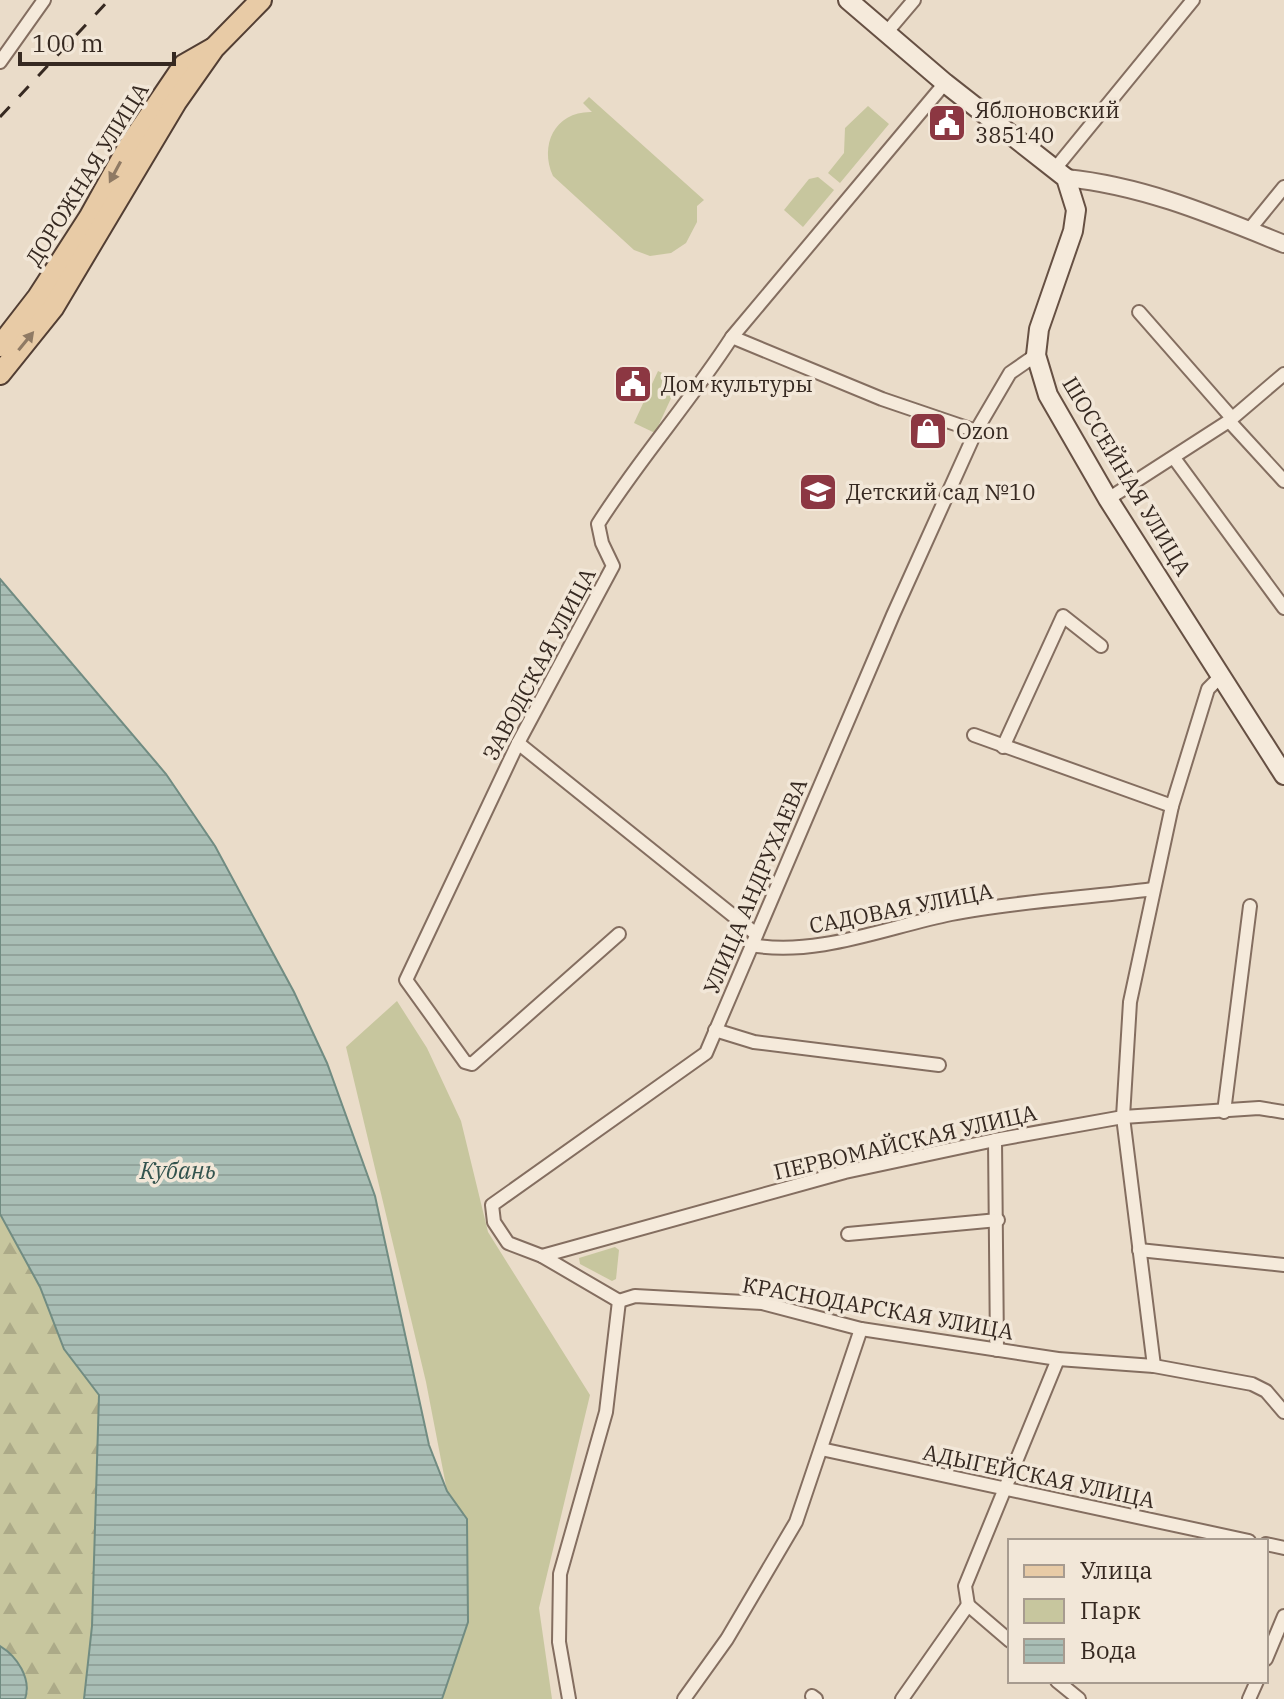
<svg xmlns="http://www.w3.org/2000/svg" width="1284" height="1699" font-family="'IBM Plex Serif',serif">
<defs>
<pattern id="forest-firs" width="22" height="20" patternUnits="userSpaceOnUse" patternTransform="scale(2)"><rect width="22" height="20" fill="#c7c69e"/><path d="M5 1l3.5 6h-7zM16 11l3.5 6h-7z" fill="#acaa88"/></pattern>
<pattern id="water-rules" width="6" height="5" patternUnits="userSpaceOnUse" patternTransform="scale(2)"><rect width="6" height="5" fill="#a9beb5"/><path d="M0 2.5h6" fill="none" stroke="#92a39b"/></pattern>
</defs>
<rect width="100%" height="100%" fill="#eadcc9"/>
<polygon fill="url(#forest-firs)" points="0,1214 40,1287 64,1348 99,1394 92,1626 84,1699 25,1699 28,1691 7,1650 0,1646"/>
<g fill="#c7c69e">
<path d="M589,97L704,200L697,206V222L686,243L671,253L650,256L634,250L553,176C539,145 555,111 592,112L583,103Z"/>
<polygon points="868,106 889,124 840,183 828,173 844,153 845,128"/>
<polygon points="818,177 834,190 803,227 784,210 809,179"/>
<polygon points="658,371 679,381 655,433 634,423"/>
<polygon points="397,1001 427,1048 461,1121 488,1232 590,1395 539,1608 552,1699 442,1699 468,1622 467,1519 447,1491 426,1382 346,1047"/>
<polygon points="615,1247 619,1250 616,1279 612,1281 580,1264 579,1258"/>
</g>
<g fill="url(#water-rules)" stroke="#718c82" stroke-width="2">
<polygon points="0,579 166,774 215,846 294,992 327,1063 375,1196 429,1445 447,1491 467,1519 468,1622 442,1699 84,1699 92,1626 99,1395 64,1349 40,1287 0,1214"/>
<path d="M0,1646C17,1656 32,1679 25,1699H0Z"/>
</g>
<g fill="none" stroke-linecap="round" stroke-linejoin="round">
<defs>
<g id="minor">
<polyline points="886,33 914,0"/>
<polyline points="0,62 44,0"/>
<polyline points="945,83 732,337 882,399 976,431"/>
<polyline points="1054,170 1193,0"/>
<polyline points="1249,230 1284,187"/>
<polyline points="1139,312 1232,418"/>
<polyline points="1229,421 1284,481"/>
<polyline points="1174,458 1284,608"/>
<polyline points="1108,499 1229,421 1284,374"/>
<polyline points="974,735 1172,806"/>
<polyline points="518,743 756,934"/>
<polyline points="1003,747 1063,616 1101,646"/>
<path d="M619,934L472,1064L465,1062L406,980L518,743L613,566L602,543L598,524C639,459 690,402 732,337"/>
<path d="M751,945C817,957 887,927 951,914C1017,901 1087,898 1153,889"/>
<polyline points="715,1030 754,1042 939,1065"/>
<polyline points="1224,1112 1250,906"/>
<polyline points="995,1140 997,1350"/>
<polyline points="848,1234 998,1220"/>
<polyline points="1139,1250 1284,1265"/>
<polyline points="542,1256 845,1172 995,1140 1123,1117 1259,1108 1284,1112"/>
<polyline points="619,1301 542,1256 508,1243 494,1222 492,1205 706,1053 893,615 976,431 1010,373 1036,355"/>
<polyline points="619,1301 635,1296 762,1303 861,1329 1058,1359 1154,1366 1252,1384 1266,1391 1284,1412"/>
<polyline points="1154,1366 1123,1117 1130,1002 1172,806 1208,689 1222,675"/>
<polyline points="821,1449 1249,1541"/>
<polyline points="1266,1544 1284,1548"/>
<polyline points="968,1605 965,1586 1058,1359"/>
<polyline points="968,1605 1010,1641"/>
<polyline points="1266,1659 1284,1616"/>
<polyline points="1057,1681 1079,1699"/>
<polyline points="812,1696 816,1699"/>
<polyline points="569,1699 559,1642 560,1574 606,1412 619,1301"/>
<polyline points="684,1699 727,1639 796,1522 861,1329"/>
<polyline points="902,1699 968,1605"/>
<polyline points="1249,1699 1257,1681"/>
</g>
<path id="tertiary" d="M1066,178C1144,186 1212,215 1284,244"/>
<polyline id="secondary" points="848,0 945,83 1066,178 1076,210 1073,231 1039,329 1036,355 1048,395 1108,499 1284,775"/>
<g id="primary">
<polyline points="0,346 38,297 89,218 129,146 184,65 212,49"/>
<polyline points="0,374 53,308 176,102 214,48 261,0"/>
</g>
</defs>
<use href="#minor" stroke="#846e60" stroke-width="16"/>
<use href="#tertiary" stroke="#846e60" stroke-width="20"/>
<use href="#secondary" stroke="#665043" stroke-width="22"/>
<use href="#primary" stroke="#523e33" stroke-width="24"/>
<use href="#minor" stroke="#f5eadb" stroke-width="12"/>
<use href="#tertiary" stroke="#f5eadb" stroke-width="16"/>
<use href="#secondary" stroke="#f5eadb" stroke-width="18"/>
<use href="#primary" stroke="#e8cba6" stroke-width="20"/>
<polyline stroke="#362921" stroke-width="3" stroke-dasharray="14 14" stroke-linecap="butt" points="0,117 109,0"/>
</g>
<defs><path id="oneway-solid" d="M-6-.8H1V-3.2L6.5 0L1 3.2V.8H-6Z" transform="scale(2)"/></defs>
<g fill="#8f7a64">
<use href="#oneway-solid" transform="translate(115 172) rotate(118)"/>
<use href="#oneway-solid" transform="translate(26 341) rotate(-51)"/>
</g>
<defs>
<symbol id="civic-square" viewBox="-11 -11 22 22"><rect x="-9" y="-9" width="18" height="18" rx="4" fill="#8c3742" stroke="#f2e7d8"/><path d="M-.6-6.5H3V-4.5H.6V-3L4-1V1h2V6H-6V1h2V-1L-.6-3ZM-1.2 2.5V6h2.4V2.5Z" fill="#fff"/></symbol>
<symbol id="shop-square" viewBox="-11 -11 22 22"><rect x="-9" y="-9" width="18" height="18" rx="4" fill="#8c3742" stroke="#f2e7d8"/><path d="M-5-2.5h2.3a2.7 3.5 0 0 1 5.4 0H5L5.5 6h-11ZM-1.5-2.5h3a1.5 2.3 0 0 0-3 0Z" fill="#fff"/></symbol>
<symbol id="school-square" viewBox="-11 -11 22 22"><rect x="-9" y="-9" width="18" height="18" rx="4" fill="#8c3742" stroke="#f2e7d8"/><path d="M0-5L7-2L0 1L-7-2ZM-4 1L0 2.5L4 1V4Q0 6-4 4Z" fill="#fff"/></symbol>
</defs>
<g fill-rule="evenodd">
<use href="#civic-square" x="925" y="101" width="44" height="44"/>
<use href="#civic-square" x="611" y="362" width="44" height="44"/>
<use href="#shop-square" x="906" y="409" width="44" height="44"/>
<use href="#school-square" x="796" y="470" width="44" height="44"/>
</g>
<g text-anchor="middle" stroke-width="7" stroke-linejoin="round" paint-order="stroke">
<g font-size="22" fill="#362921" stroke="#f2e7d8" text-anchor="start">
<text x="975" y="118">Яблоновский<tspan x="975" dy="25">385140</tspan></text>
<text x="661" y="392">Дом культуры</text>
<text x="956" y="439">Ozon</text>
<text x="846" y="500">Детский сад №10</text>
</g>
<g font-size="22" fill="#362921" stroke="#f2e7d8">
<text transform="translate(87 174) rotate(-58)" y="8">ДОРОЖНАЯ УЛИЦА</text>
<text transform="translate(1127 476) rotate(59)" y="8">ШОССЕЙНАЯ УЛИЦА</text>
<text transform="translate(539 664) rotate(-62)" y="8">ЗАВОДСКАЯ УЛИЦА</text>
<text transform="translate(755 886) rotate(-67)" y="8">УЛИЦА АНДРУХАЕВА</text>
<text transform="translate(901 908) rotate(-11)" y="8">САДОВАЯ УЛИЦА</text>
<text transform="translate(905 1142) rotate(-13)" y="8">ПЕРВОМАЙСКАЯ УЛИЦА</text>
<text transform="translate(878 1308) rotate(10)" y="8">КРАСНОДАРСКАЯ УЛИЦА</text>
<text transform="translate(1039 1476) rotate(12)" y="8">АДЫГЕЙСКАЯ УЛИЦА</text>
</g>
<g font-size="24" font-style="italic" fill="#33544e" stroke="#f2e7d8">
<text x="178" y="1179">Кубань</text>
</g>
</g>
<rect x="1008" y="1539" width="260" height="144" fill="#f2e7d8" stroke="#a79b8f" stroke-width="2"/>
<rect x="1024" y="1565" width="40" height="12" fill="#e8cba6" stroke="#a79b8f" stroke-width="2"/>
<text x="1080" y="1579" font-size="24" fill="#362921">Улица</text>
<rect x="1024" y="1599" width="40" height="24" fill="#c7c69e" stroke="#a79b8f" stroke-width="2"/>
<text x="1080" y="1619" font-size="24" fill="#362921">Парк</text>
<rect x="1024" y="1639" width="40" height="24" fill="url(#water-rules)" stroke="#a79b8f" stroke-width="2"/>
<text x="1080" y="1659" font-size="24" fill="#362921">Вода</text>
<path d="M20 52v12h154v-12" fill="none" stroke="#362921" stroke-width="4"/>
<text x="32" y="52" font-size="24" fill="#362921" stroke="#f2e7d8" stroke-width="6" paint-order="stroke">100 m</text>
</svg>
